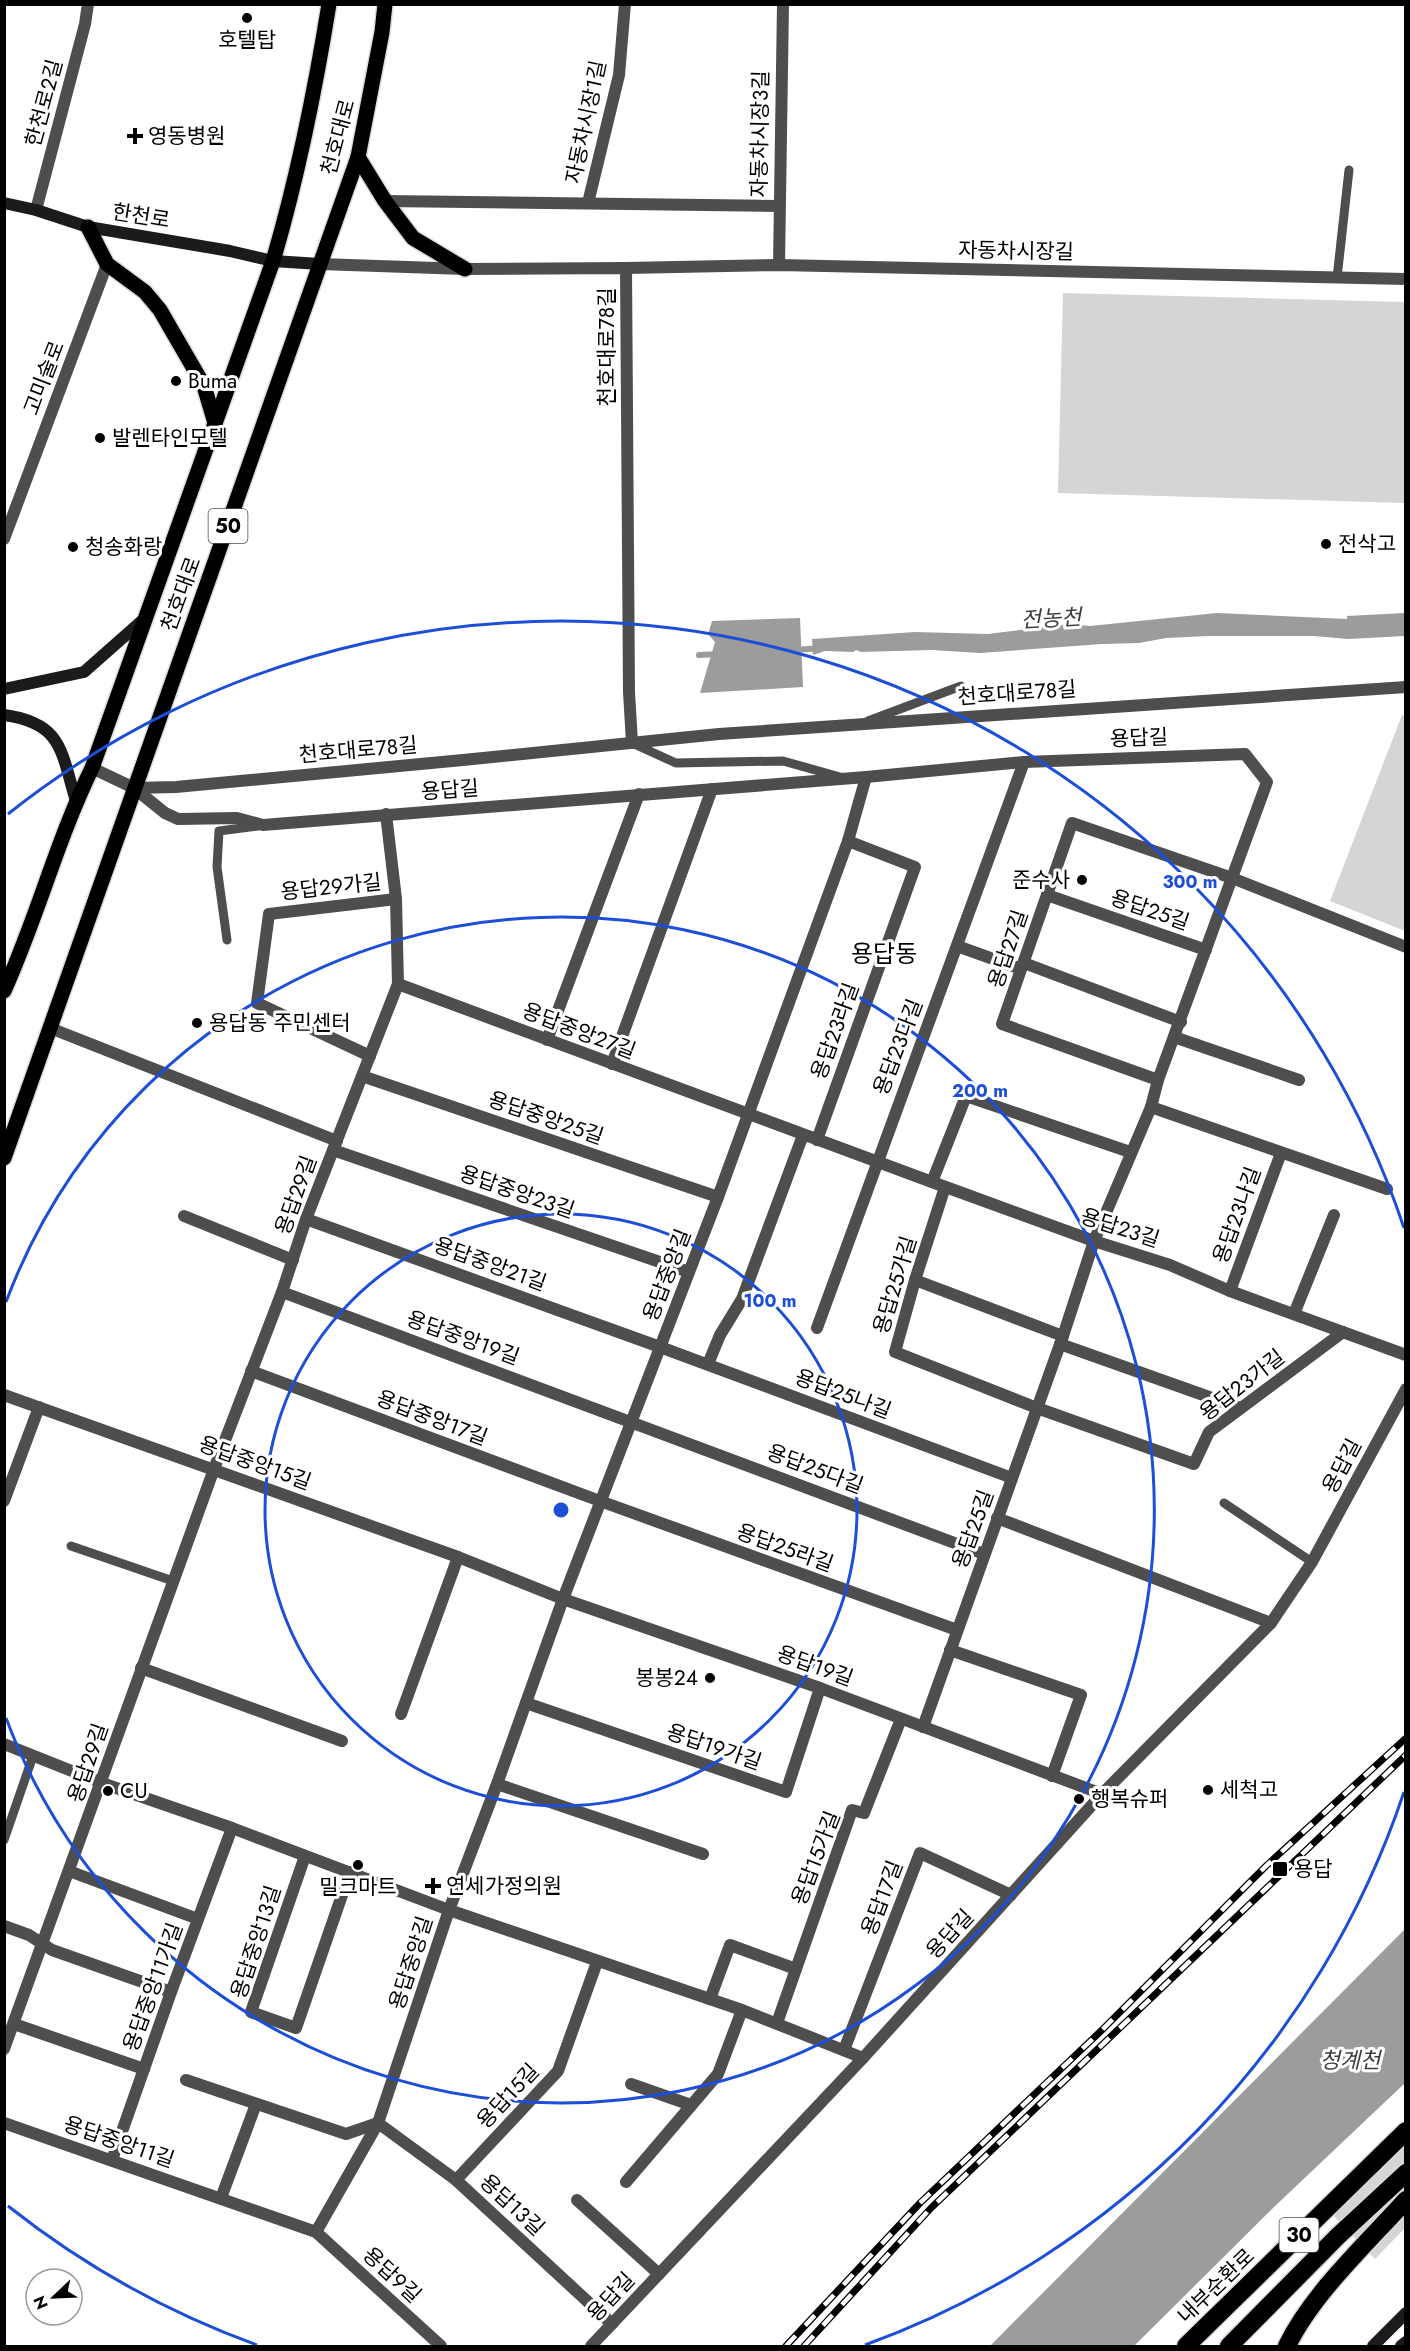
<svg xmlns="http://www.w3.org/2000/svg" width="1410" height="2351" font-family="Jost,'Noto Sans KR',sans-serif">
<rect width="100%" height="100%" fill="#fff"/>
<g fill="#d5d5d5">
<polygon points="1063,293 1405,302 1405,503 1058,493"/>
<polygon points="1402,715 1406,717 1405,931 1330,901"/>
<polygon points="1405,2133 1405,2228 1375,2259 1327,2209"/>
</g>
<g fill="#9c9c9c">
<polygon points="1217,613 1347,619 1347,616 1405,613 1405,636 1348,639 1314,636 1209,636 1166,638 1139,643 1102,644 980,653 932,650 861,652 856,650 853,652 825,651 813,655 812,639 915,632 988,634 1070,624 1090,626"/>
<polygon points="800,618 803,687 700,693 715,642 708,634 712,621"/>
<polygon points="1405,1929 1405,2083 1274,2207 1134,2346 990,2346"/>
</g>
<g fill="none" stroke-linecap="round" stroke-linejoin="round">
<g stroke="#9c9c9c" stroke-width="6">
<polyline points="795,650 821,648"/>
<polyline points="699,655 719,654"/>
</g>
<defs>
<g id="primary">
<polyline points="358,157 385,201 413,238 465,269"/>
<polyline points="88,227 107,264 145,292 160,310 204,386 215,423"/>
<path d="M4,991C37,918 57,840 92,768L273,261C298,176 315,91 329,4"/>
<polyline points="4,1158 358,157 382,32 385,4"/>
</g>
<g id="highway">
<polyline points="1186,2346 1406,2131"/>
<polyline points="1229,2346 1338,2236 1406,2173"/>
<path d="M1287,2346C1312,2294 1367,2243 1406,2200"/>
</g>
</defs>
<use href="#primary" stroke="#dbdbdb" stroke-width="18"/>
<use href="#highway" stroke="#dbdbdb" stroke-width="21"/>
<g stroke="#4e4e4e" stroke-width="9">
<polyline points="1337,278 1349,170"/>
<polyline points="868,721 961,686"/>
<polyline points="632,743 676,763 783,761 840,777"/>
<polyline points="227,940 217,867 219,831 258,826"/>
<polyline points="1224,1503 1312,1562"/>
<polyline points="71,1546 173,1581"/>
<polyline points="4,1840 33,1756"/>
</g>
<g stroke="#4e4e4e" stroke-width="12">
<polyline points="385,201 778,206"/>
<polyline points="588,203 619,75 625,4"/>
<polyline points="36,210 85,24 88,4"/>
<polyline points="320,264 465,269 626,268 629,692 632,743"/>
<polyline points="779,265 783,4"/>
<polyline points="626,268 779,265 1406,279"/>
<polyline points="4,539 107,264"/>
<polyline points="92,768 134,788 176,787 463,760 719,734 1406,687"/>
<polyline points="134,788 165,813 178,819 237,818 263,825 866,777 1024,762 1245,754 1267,782 1158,1080 1151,1107 1094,1241 1063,1336 923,1727"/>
<polyline points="1047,895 1206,950"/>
<polyline points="957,946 1021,969"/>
<polyline points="1024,963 1181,1022"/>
<polyline points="398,984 932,1182 1094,1241 1170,1265 1230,1291 1406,1355"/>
<polyline points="50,1028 337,1141"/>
<polyline points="1174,1037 1299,1080"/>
<polyline points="547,1040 639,794"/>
<polyline points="370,1056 257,1003 269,914 396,899"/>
<polyline points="612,1064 712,789"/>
<polyline points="362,1076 718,1197"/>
<polyline points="1158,1080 1002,1024 1072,823 1232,878 1406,947"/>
<polyline points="1151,1107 1387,1189"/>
<polyline points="817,1140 915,867 848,841"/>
<polyline points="333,1150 689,1272"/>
<polyline points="932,1182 966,1096 1130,1152"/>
<polyline points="945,1187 915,1280 895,1352 1037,1408 1194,1464 1209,1432 1343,1332"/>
<polyline points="184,1216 293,1260"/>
<polyline points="306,1219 660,1347 1012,1478"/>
<polyline points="915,1280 1063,1336"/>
<polyline points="1230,1291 1281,1153"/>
<polyline points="282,1292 984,1554"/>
<polyline points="1294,1314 1334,1215"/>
<polyline points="817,1328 1024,762"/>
<polyline points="1060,1344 1240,1408"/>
<polyline points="708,1364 720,1335 742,1299 803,1135"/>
<polyline points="251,1371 600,1501 957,1630"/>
<polyline points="4,1395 458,1557 563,1599 820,1688 1102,1794"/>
<polyline points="4,1501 39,1407"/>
<polyline points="997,1518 1271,1623"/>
<polyline points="950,1650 1081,1695 1052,1776"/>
<polyline points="141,1668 342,1741"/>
<polyline points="526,1703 786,1792 820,1688"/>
<polyline points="401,1714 458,1557"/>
<polyline points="4,1744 102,1783 232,1828 449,1910 742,2010 863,2058"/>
<polyline points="497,1784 703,1854"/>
<polyline points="305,1856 251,2012 296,2028 350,1872"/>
<polyline points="69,1871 198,1919"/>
<polyline points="4,1926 29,1935 52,1950 171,1992"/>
<polyline points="710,1999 730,1945 796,1969"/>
<polyline points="777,2023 852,1810 864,1813 901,1719"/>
<polyline points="14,2024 144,2069"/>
<polyline points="4,2049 214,1469 282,1292 306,1219 398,984 396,899 386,814"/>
<polyline points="844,2050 920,1853 1011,1895"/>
<polyline points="186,2080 346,2134 378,2123 456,2180 612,2324"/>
<polyline points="631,2084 691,2105"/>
<polyline points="4,2123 316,2232 441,2346"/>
<polyline points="112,2160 171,1992 232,1828"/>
<polyline points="456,2180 558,2071 597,1962"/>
<polyline points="626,2182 718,2074 742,2010"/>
<polyline points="221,2198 256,2104"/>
<polyline points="577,2200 659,2274"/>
<polyline points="316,2232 378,2123 449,1910 497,1784 563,1599 718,1197 848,841 866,777"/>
<polyline points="591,2346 863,2058 1102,1794 1271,1623 1312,1562 1406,1389"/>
</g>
<g stroke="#1b1b1b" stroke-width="12">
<polyline points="4,203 36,210 88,227 230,251 273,261 320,264"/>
<polyline points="4,689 84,672 144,619"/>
<path d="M4,715C63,723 61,752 76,801"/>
<polyline points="1373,2346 1406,2313"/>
<polyline points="1401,2346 1406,2342"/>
</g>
<use href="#primary" stroke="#000" stroke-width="15"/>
<use href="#highway" stroke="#000" stroke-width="18"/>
<defs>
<g id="rail">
<polyline points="786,2346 920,2203 1102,2030 1266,1866 1406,1738"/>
<polyline points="804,2346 931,2208 1406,1755"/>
</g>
</defs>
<use href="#rail" stroke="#000" stroke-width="7"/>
<use href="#rail" stroke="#fff" stroke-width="4.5" stroke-dasharray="14" stroke-linecap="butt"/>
</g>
<g fill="none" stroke="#1d4ed8" stroke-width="3">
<circle cx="561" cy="1510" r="296"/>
<path d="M6 1302A593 593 0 1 1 6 1718"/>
<path d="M1404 1792A889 889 0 0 1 865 2345M257 2345A889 889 0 0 1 8 2206M8 814A889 889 0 0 1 1404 1228"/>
</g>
<g fill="#000" stroke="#fff" stroke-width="2">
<circle cx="247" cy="18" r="6"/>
<path d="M132 127h6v6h6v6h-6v6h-6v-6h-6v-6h6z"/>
<circle cx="176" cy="381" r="6"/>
<circle cx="100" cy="438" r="6"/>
<circle cx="1326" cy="544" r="6"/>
<circle cx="73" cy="547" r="6"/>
<circle cx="1082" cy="880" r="6"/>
<circle cx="197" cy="1023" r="6"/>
<circle cx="710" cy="1678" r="6"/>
<circle cx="1208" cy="1790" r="6"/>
<circle cx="108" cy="1791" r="6"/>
<circle cx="1079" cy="1799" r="6"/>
<circle cx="358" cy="1865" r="6"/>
<rect x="1272" y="1861" width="16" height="16" rx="3"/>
<path d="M430 1877h6v6h6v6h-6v6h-6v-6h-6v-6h6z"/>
</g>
<g text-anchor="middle" stroke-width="6" stroke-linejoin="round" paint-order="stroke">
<g fill="#fff" stroke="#4c4c4c" stroke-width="1.5">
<rect x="208.5" y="509" width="39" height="34" rx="4.5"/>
<rect x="1279.5" y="2218" width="39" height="34" rx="4.5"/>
</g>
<g font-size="20" font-weight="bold" fill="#000">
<text x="228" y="533">50</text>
<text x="1299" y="2242">30</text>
</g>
<g font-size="21" fill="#000" stroke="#fff" text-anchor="start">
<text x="247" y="47" text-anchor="middle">호텔탑</text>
<text x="148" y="143">영동병원</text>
<text x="188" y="388">Buma</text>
<text x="112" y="445">발렌타인모텔</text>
<text x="1338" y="551">전삭고</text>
<text x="85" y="554">청송화랑</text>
<text x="1070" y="887" text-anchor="end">준수사</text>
<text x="209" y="1030">용답동 주민센터</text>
<text x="698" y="1685" text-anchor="end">봉봉24</text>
<text x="1220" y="1797">세척고</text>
<text x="120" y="1798">CU</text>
<text x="1091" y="1806">행복슈퍼</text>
<text x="1294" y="1876">용답</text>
<text x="446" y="1893">연세가정의원</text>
<text x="358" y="1894" text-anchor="middle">밀크마트</text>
</g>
<g font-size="21" fill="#000" stroke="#fff">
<text transform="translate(44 103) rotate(-75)" y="7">한천로2길</text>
<text transform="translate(586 122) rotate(-78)" y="7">자동차시장1길</text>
<text transform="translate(760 134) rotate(-89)" y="7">자동차시장3길</text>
<text transform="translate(338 137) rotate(-75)" y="7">천호대로</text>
<text transform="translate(141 216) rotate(9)" y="7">한천로</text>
<text transform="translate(1016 251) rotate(1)" y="7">자동차시장길</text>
<text transform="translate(607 347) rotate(-90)" y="7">천호대로78길</text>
<text transform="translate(44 378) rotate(-69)" y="7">고미술로</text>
<text transform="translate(181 594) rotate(-70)" y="7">천호대로</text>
<text transform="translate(1017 693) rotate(-4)" y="7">천호대로78길</text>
<text transform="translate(1139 738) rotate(-2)" y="7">용답길</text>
<text transform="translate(358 750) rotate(-5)" y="7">천호대로78길</text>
<text transform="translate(450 790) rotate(-4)" y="7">용답길</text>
<text transform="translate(331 887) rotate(-6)" y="7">용답29가길</text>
<text transform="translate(1150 910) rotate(19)" y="7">용답25길</text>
<text transform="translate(1008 949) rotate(-71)" y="7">용답27길</text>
<text transform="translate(579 1031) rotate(21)" y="7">용답중앙27길</text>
<text transform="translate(835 1031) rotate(-70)" y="7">용답23라길</text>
<text transform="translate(898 1047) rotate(-69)" y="7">용답23다길</text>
<text transform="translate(546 1118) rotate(19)" y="7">용답중앙25길</text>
<text transform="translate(517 1192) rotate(19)" y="7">용답중앙23길</text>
<text transform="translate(296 1195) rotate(-70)" y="7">용답29길</text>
<text transform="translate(1237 1215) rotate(-70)" y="7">용답23나길</text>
<text transform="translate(1120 1228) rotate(18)" y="7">용답23길</text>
<text transform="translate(490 1264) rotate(20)" y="7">용답중앙21길</text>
<text transform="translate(667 1275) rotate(-69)" y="7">용답중앙길</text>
<text transform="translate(895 1285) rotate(-73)" y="7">용답25가길</text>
<text transform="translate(463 1338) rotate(20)" y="7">용답중앙19길</text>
<text transform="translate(1242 1385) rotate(-38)" y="7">용답23가길</text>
<text transform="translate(843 1394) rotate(21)" y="7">용답25나길</text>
<text transform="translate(432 1418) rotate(21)" y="7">용답중앙17길</text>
<text transform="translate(255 1463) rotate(20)" y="7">용답중앙15길</text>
<text transform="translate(1342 1466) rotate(-62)" y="7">용답길</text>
<text transform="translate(815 1469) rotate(21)" y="7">용답25다길</text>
<text transform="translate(973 1529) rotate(-70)" y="7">용답25길</text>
<text transform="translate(785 1548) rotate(20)" y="7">용답25라길</text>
<text transform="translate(815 1666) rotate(20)" y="7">용답19길</text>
<text transform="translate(714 1747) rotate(19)" y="7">용답19가길</text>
<text transform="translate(88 1763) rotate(-71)" y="7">용답29길</text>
<text transform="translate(816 1858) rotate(-69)" y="7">용답15가길</text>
<text transform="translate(882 1898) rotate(-69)" y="7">용답17길</text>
<text transform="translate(950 1934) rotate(-47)" y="7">용답길</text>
<text transform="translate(256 1942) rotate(-72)" y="7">용답중앙13길</text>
<text transform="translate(411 1963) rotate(-72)" y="7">용답중앙길</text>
<text transform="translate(153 1987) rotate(-70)" y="7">용답중앙11가길</text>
<text transform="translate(508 2096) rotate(-47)" y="7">용답15길</text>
<text transform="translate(119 2142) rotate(19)" y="7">용답중앙11길</text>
<text transform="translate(512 2205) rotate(43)" y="7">용답13길</text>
<text transform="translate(392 2275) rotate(43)" y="7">용답9길</text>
<text transform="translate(1216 2286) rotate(-44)" y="7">내부순환로</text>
<text transform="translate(611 2297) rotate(-47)" y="7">용답길</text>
</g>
<g font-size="22" font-style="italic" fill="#3d3d3d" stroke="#fff">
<text transform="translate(1051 618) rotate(-3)" y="8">전농천</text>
<text x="1350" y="2068">청계천</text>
</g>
<g font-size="24" fill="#000" stroke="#fff">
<text x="884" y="962">용답동</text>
</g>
</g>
<circle cx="561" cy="1510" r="9" fill="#1d4ed8" stroke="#fff" stroke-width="3"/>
<g font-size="18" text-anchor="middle" font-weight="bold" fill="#1d4ed8" stroke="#fff" stroke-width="6" stroke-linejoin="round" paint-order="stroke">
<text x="1190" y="888">300 m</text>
<text x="980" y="1097">200 m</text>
<text x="770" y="1307">100 m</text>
</g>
<rect width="1410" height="2351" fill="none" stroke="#000000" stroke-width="12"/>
<g transform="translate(54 2297) rotate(247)"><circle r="28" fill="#ffffff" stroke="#999999" stroke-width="1.5"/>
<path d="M0-4.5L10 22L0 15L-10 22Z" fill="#000000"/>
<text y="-9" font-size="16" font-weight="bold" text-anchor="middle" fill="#000000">N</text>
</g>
</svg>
